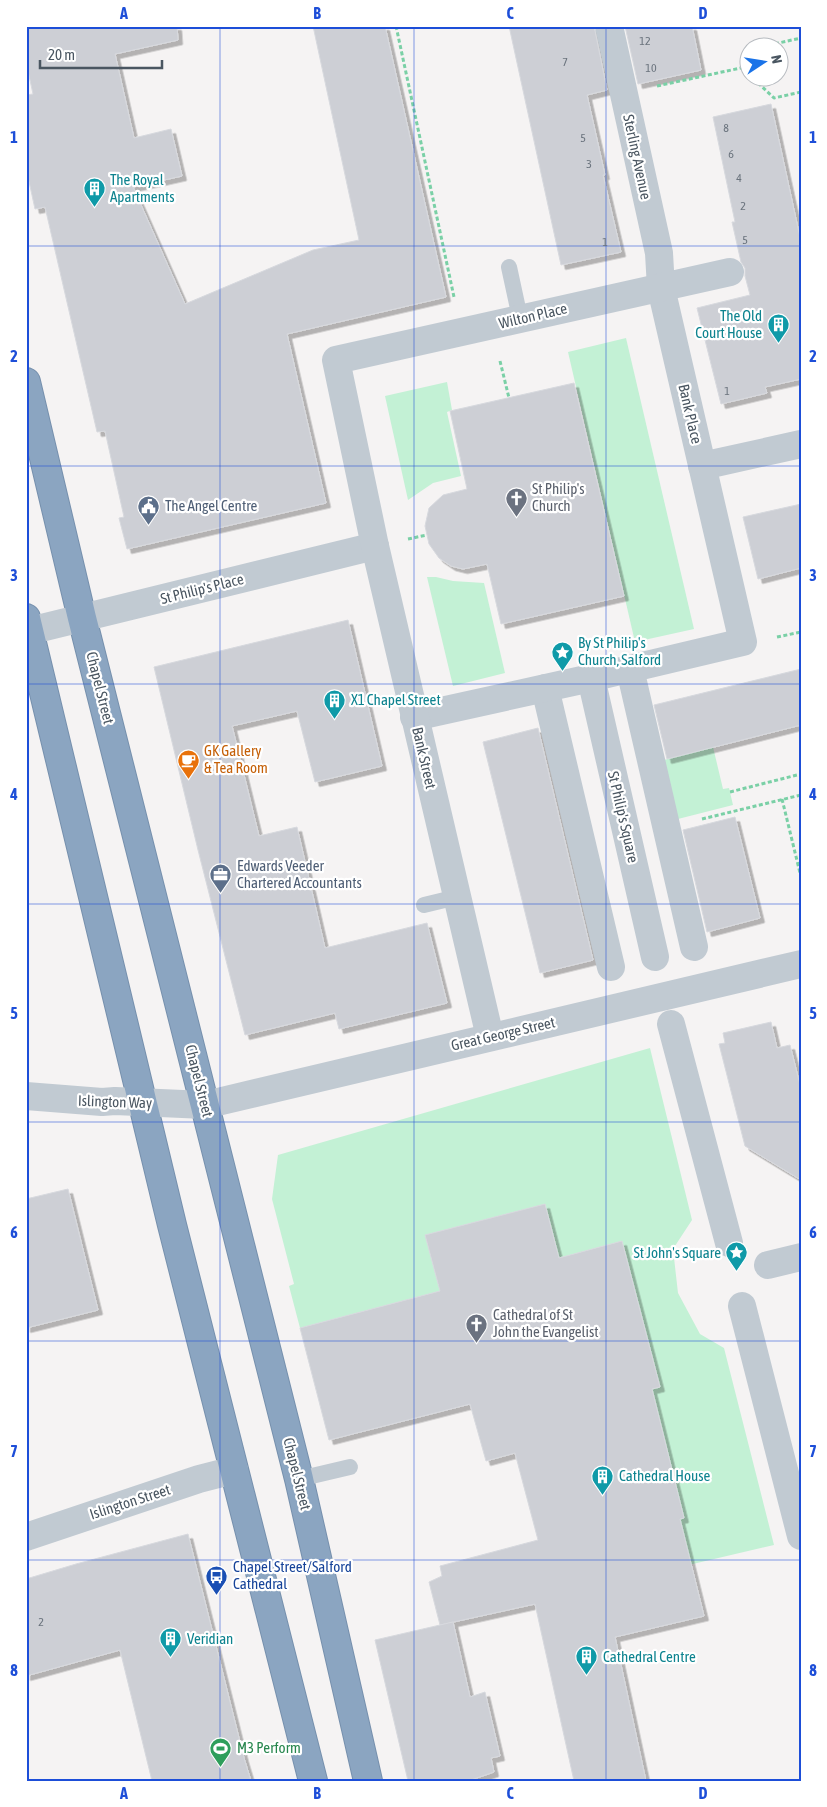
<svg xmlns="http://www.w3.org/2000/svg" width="827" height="1807" font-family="'Asap Condensed',sans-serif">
<defs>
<filter id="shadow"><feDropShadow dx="4.5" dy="4.5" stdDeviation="0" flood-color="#0004"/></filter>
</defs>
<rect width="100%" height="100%" fill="#f5f3f3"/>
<g fill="#c3f1d5">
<polygon points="626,338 694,629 635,642 568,352"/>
<polygon points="447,382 452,410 447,412 461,476 433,483 408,500 385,396"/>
<polygon points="427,577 436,577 453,581 484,583 505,673 453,686"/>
<polygon points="713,747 723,789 729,788 733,805 674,820 660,761"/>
<polygon points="650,1048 692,1220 673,1249 678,1293 700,1334 724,1348 774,1545 680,1567 669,1522 684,1518 652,1389 660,1387 622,1241 559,1258 545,1204 425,1235 440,1291 300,1328 289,1286 294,1284 272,1199 278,1155"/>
</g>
<g fill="#cdcfd5" stroke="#d7d9de" filter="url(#shadow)">
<polygon points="26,26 177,26 178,40 115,54 134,138 171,129 182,176 133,187 185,304 313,250 359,240 313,26 385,26 446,297 287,334 326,503 127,549 119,518 124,517 105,431 97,432 45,207 35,209 26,168 26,95 33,94 26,62"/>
<polygon points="509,26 594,26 607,90 587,95 605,175 603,175 621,252 561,265"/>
<polygon points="625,26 692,26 701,70 638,84"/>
<polygon points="771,104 801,242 801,379 765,387 767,393 721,404 697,308 750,295 745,276 745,268 741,262 732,222 735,222 713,117"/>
<polygon points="574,383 624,596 501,624 487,564 463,569 451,566 439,558 429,544 425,526 429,508 443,495 467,489 450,411"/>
<polygon points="801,504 801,568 758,579 743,517"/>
<polygon points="348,620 382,766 315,782 297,711 232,726 259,836 297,827 325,948 427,923 447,1003 339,1029 335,1013 245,1035 198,850 154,667"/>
<polygon points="801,669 801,725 667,759 654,705"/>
<polygon points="538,728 593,960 540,973 483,742"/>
<polygon points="735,817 760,918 707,932 683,830"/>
<polygon points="771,1022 777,1048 790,1045 801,1089 801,1180 745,1146 719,1044 725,1043 723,1033"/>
<polygon points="68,1189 98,1310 26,1328 26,1199"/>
<polygon points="545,1204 559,1258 622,1241 660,1387 652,1389 684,1518 680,1519 704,1616 615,1637 646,1781 574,1781 535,1604 440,1625 429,1582 442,1576 440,1566 538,1540 515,1453 486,1461 470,1404 329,1440 300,1328 440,1291 425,1235"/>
<polygon points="188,1534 244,1758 251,1781 152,1781 120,1650 26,1676 26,1579 76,1564"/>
<polygon points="453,1622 470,1697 485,1692 500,1756 491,1758 494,1772 468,1781 408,1781 375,1640"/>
</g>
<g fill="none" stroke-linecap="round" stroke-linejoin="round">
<defs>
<g id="highway">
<polyline points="26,382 82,618 299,1479 368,1781"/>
<polyline points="26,618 172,1225 313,1781"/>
</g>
</defs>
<use href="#highway" stroke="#7690ad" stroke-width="30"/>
<g stroke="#7ad0a6" stroke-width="3" stroke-dasharray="4 2.5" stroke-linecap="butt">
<polyline points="396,26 454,297"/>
<polyline points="756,48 801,38"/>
<polyline points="758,83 774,98 801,92"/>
<polyline points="657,86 750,66"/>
<polyline points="500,361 509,398"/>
<polyline points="408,539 427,535"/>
<polyline points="777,637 801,632"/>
<polyline points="730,792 801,774"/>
<polyline points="782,799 801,877"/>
<polyline points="702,819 801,795"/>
</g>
<g stroke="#c1cad2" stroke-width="16">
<polyline points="509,267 520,318"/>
<polyline points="424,905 457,897"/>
<polyline points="299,1479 350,1467"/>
</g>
<g stroke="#c1cad2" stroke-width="28">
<polyline points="702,466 801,444"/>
<polyline points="29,631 375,546"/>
<polyline points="630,669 694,947"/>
<polyline points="591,678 743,642 661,288 659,253 609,26"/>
<polyline points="545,688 611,967"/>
<polyline points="414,717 591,678 655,957"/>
<polyline points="671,1024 729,1243"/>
<polyline points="490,1037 375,546 336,360 730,272"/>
<polyline points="26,1096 102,1102 115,1101 205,1105 801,964"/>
<polyline points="768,1265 801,1257"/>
<polyline points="742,1306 801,1536"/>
<polyline points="26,1537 199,1479 234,1470"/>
</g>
<use href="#highway" stroke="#8ba5c1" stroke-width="28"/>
</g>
<path fill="none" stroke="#1d4ed8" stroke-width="1" stroke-opacity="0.55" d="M220,26V1781M414,26V1781M606,26V1781M26,246H801M26,466H801M26,684H801M26,904H801M26,1122H801M26,1341H801M26,1560H801"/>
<defs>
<symbol id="building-pin" viewBox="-11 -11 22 30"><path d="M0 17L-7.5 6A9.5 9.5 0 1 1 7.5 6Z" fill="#0f9aa8" stroke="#fff"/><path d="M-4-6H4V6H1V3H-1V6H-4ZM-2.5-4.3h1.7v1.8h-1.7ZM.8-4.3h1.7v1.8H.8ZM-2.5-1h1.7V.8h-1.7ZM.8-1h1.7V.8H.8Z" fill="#fff"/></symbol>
<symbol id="church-pin" viewBox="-11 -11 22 30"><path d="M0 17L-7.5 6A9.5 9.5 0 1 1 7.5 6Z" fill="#6b7280" stroke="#fff"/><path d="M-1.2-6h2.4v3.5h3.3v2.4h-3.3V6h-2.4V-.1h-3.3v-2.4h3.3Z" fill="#fff"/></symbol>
<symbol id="civic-pin" viewBox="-11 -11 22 30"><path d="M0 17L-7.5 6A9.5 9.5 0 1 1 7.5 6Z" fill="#5c6f8a" stroke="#fff"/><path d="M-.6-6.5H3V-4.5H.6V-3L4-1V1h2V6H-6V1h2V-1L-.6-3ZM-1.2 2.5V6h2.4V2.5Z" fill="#fff"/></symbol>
<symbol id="sight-pin" viewBox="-11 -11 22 30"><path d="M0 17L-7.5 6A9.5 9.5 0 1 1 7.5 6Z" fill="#0f9aa8" stroke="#fff"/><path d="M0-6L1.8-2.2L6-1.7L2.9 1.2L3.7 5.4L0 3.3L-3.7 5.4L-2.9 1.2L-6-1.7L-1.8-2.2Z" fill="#fff"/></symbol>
<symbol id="cafe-pin" viewBox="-11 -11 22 30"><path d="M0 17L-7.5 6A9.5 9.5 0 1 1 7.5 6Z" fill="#e8710a" stroke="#fff"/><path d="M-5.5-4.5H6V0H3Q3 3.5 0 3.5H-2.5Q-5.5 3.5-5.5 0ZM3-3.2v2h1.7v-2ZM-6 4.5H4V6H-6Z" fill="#fff"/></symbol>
<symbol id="office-pin" viewBox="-11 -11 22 30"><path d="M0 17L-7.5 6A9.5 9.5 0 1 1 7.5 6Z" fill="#5c6f8a" stroke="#fff"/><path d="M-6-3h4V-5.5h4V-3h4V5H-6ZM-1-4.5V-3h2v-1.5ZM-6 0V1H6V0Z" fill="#fff"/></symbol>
<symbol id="bus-pin" viewBox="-11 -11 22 30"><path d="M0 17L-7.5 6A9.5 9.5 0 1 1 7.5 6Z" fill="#1a4fb4" stroke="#fff"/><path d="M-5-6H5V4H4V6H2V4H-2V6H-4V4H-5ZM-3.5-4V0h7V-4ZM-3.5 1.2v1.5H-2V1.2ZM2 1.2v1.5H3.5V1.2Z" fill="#fff"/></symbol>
<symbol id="stadium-pin" viewBox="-11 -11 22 30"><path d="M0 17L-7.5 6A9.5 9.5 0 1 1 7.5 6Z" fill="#2e9e5b" stroke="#fff"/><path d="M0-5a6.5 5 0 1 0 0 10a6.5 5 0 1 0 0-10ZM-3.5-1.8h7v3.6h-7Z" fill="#fff"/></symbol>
</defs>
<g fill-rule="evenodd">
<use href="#building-pin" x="82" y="176" width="25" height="34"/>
<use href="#building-pin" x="766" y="312" width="25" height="34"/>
<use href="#church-pin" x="504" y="486" width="25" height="34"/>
<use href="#civic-pin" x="136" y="494" width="25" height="34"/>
<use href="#sight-pin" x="550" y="640" width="25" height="34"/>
<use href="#building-pin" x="322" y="688" width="25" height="34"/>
<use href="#cafe-pin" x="176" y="748" width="25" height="34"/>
<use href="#office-pin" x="208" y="862" width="25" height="34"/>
<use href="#sight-pin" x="724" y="1240" width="25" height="34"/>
<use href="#church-pin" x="464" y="1312" width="25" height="34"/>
<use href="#building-pin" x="590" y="1464" width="25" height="34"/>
<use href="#bus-pin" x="204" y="1564" width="25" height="34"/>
<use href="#building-pin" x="158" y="1626" width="25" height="34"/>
<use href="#building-pin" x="574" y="1644" width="25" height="34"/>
<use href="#stadium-pin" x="208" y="1736" width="25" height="34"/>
</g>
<g text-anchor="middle" stroke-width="4.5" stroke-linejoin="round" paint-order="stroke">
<g font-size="12" fill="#6b747e">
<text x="645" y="45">12</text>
<text x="565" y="66">7</text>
<text x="651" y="72">10</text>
<text x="726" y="132">8</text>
<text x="583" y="142">5</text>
<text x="731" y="158">6</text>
<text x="589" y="168">3</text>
<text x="739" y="182">4</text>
<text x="743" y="210">2</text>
<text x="745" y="244">5</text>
<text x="605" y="246">1</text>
<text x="727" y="395">1</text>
<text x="41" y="1626">2</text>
</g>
<g font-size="15" fill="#4a5661" stroke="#fff">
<text transform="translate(637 157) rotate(78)" y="5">Sterling Avenue</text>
<text transform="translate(533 316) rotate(-13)" y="5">Wilton Place</text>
<text transform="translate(690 414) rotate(77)" y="5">Bank Place</text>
<text transform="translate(202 589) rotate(-14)" y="5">St Philip's Place</text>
<text transform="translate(100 688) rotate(76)" y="5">Chapel Street</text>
<text transform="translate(424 758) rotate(77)" y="5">Bank Street</text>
<text transform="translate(623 817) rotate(77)" y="5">St Philip's Square</text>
<text transform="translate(503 1034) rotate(-13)" y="5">Great George Street</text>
<text transform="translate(199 1081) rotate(76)" y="5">Chapel Street</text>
<text transform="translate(115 1102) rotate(2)" y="5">Islington Way</text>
<text transform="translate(297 1474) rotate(76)" y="5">Chapel Street</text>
<text transform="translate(130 1502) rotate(-18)" y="5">Islington Street</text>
</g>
<g font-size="15" fill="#0d838f" stroke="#fff" text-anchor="start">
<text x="110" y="185">The Royal<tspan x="110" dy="17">Apartments</tspan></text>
<text x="762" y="321" text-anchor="end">The Old<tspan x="762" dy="17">Court House</tspan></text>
<text x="578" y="648">By St Philip's<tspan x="578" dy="17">Church, Salford</tspan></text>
<text x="351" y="705">X1 Chapel Street</text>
<text x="721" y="1258" text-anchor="end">St John's Square</text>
<text x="619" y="1481">Cathedral House</text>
<text x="187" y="1644">Veridian</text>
<text x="603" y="1662">Cathedral Centre</text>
</g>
<g font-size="15" fill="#5b616d" stroke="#fff" text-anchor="start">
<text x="532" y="494">St Philip's<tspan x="532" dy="17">Church</tspan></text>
<text x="493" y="1320">Cathedral of St<tspan x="493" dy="17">John the Evangelist</tspan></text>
</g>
<g font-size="15" fill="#4e5e75" stroke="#fff" text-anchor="start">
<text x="165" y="511">The Angel Centre</text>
<text x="237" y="871">Edwards Veeder<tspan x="237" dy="17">Chartered Accountants</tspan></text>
</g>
<g font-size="15" fill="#c56008" stroke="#fff" text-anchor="start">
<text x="204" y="756">GK Gallery<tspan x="204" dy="17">&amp; Tea Room</tspan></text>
</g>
<g font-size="15" fill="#164399" stroke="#fff" text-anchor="start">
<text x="233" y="1572">Chapel Street/Salford<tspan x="233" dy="17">Cathedral</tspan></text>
</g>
<g font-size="15" fill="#27864d" stroke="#fff" text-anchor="start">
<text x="237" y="1753">M3 Perform</text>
</g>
</g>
<rect width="827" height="1807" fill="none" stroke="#ffffff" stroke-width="55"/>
<g transform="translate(764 62) rotate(78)"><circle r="24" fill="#ffffff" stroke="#b7bbc0"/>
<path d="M0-4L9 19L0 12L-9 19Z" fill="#1a73e8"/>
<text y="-8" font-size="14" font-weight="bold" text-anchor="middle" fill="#4a5661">N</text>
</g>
<path d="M40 60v8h122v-8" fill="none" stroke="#4a5661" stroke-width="2.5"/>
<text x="48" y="60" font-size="15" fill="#4a5661" stroke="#ffffff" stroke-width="4" paint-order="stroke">20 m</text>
<rect x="28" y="28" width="772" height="1752" fill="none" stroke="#1d4ed8" stroke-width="2"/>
<g font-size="16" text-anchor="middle" font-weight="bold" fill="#1d4ed8">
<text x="124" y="19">A</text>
<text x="317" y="19">B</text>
<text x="510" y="19">C</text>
<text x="703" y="19">D</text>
<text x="14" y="143">1</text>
<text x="813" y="143">1</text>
<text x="14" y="362">2</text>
<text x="813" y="362">2</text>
<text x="14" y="581">3</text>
<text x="813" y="581">3</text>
<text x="14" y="800">4</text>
<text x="813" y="800">4</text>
<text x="14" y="1019">5</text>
<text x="813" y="1019">5</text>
<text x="14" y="1238">6</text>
<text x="813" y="1238">6</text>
<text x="14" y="1457">7</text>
<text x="813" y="1457">7</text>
<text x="14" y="1676">8</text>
<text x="813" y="1676">8</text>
<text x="124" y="1799">A</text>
<text x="317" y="1799">B</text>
<text x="510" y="1799">C</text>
<text x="703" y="1799">D</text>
</g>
</svg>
